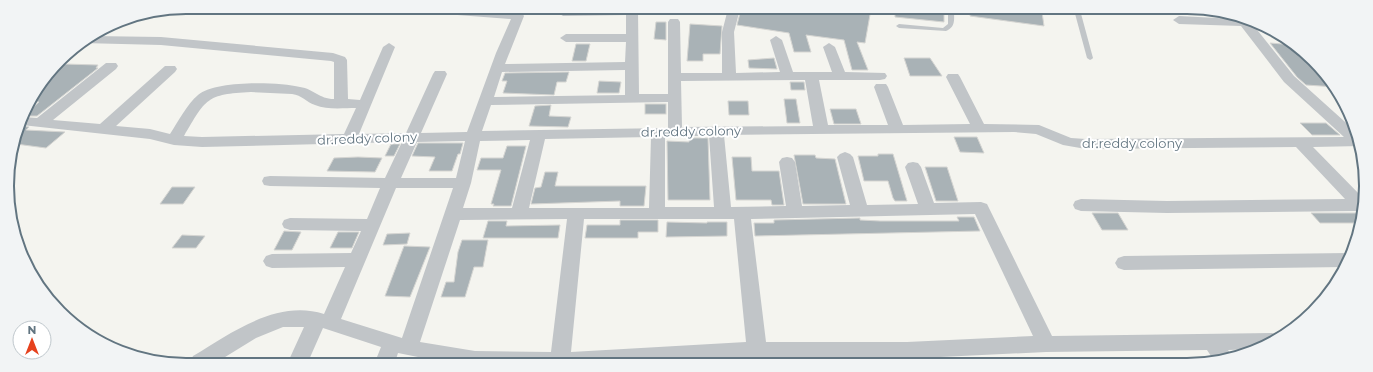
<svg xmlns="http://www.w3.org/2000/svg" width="1373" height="372" font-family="Montserrat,sans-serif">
<rect width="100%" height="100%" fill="#f4f4ef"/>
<g fill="#a9b2b6" stroke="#d5d5d2">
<polygon points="741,9 871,9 865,43 857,42 868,70 852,70 844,40 806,35 811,52 794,52 789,33 737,25"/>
<polygon points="895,9 944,9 944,22 895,17"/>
<polygon points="971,10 1042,12 1044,26 970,16"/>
<polygon points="656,22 666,22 666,40 654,39"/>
<polygon points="690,24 722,26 720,54 703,54 703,61 687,61"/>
<polygon points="1270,43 1295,45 1336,87 1306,85 1297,77"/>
<polygon points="576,44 590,44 586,61 572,61"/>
<polygon points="774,58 777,69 749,68 748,60"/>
<polygon points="904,58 930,58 942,76 910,76"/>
<polygon points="64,64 98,65 96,68 98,68 37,116 23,116 39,102 30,101 52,73"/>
<polygon points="569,72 566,82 557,82 554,95 503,93 507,81 502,81 505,73"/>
<polygon points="599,81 621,82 619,93 597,93"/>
<polygon points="790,82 804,82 805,90 791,90"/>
<polygon points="784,99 796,99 800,123 787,123"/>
<polygon points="728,101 748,101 749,115 729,115"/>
<rect x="645" y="104" width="21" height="10"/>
<polygon points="551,105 549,116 571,117 568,127 529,126 535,106"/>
<polygon points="830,109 856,109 861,124 834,124"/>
<polygon points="1300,123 1326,123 1340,135 1312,135"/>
<polygon points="20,126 29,127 26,130 65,132 46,148 16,144"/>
<polygon points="954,137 977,137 984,153 960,152"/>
<polygon points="689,138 708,138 710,200 668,200 667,141 689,142"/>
<polygon points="418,143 463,143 460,154 458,154 452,171 429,171 435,157 412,156"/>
<polygon points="391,144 400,144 394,156 385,156"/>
<polygon points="507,146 526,146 511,206 493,206 494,204 491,204 501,170 477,170 481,158 503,158"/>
<polygon points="878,154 893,154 907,201 895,201 893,198 888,181 864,181 858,156 878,156"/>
<polygon points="794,155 815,155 816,158 835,159 846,204 803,204"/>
<polygon points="358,157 382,158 375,172 327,171 334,158"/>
<polygon points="732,157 751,157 752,171 779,171 784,205 772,205 771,200 736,200"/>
<polygon points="925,167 947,167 958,201 936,201"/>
<polygon points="545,172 558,172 555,186 646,186 644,206 620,206 620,201 531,204 535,188 541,187"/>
<polygon points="172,187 195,187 183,204 160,204"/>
<polygon points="1092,213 1118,213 1128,230 1102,230"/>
<polygon points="1356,213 1363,220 1362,223 1320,223 1311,213"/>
<polygon points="957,217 974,217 980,231 755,236 754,223 774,223 774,220 860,218 860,220 880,221 959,221"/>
<polygon points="620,220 658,220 658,232 638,232 638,238 585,238 587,225 620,225"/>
<polygon points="488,221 507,221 506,226 560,225 558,238 483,238"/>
<polygon points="667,222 707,223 707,222 727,222 727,236 666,237"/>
<polygon points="284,231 301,232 292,250 274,250"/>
<polygon points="338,232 359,232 352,248 330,248"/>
<polygon points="410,233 407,244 383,245 387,234"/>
<polygon points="182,235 205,236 196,248 172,248"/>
<polygon points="462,240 488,240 483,267 474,267 465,297 441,297 446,282 454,282 458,252"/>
<polygon points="404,246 430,247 410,297 385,296"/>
</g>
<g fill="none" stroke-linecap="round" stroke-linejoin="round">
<g fill="#c1c5c8" fill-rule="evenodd">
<path d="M948,10H954C954,19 956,27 946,31L899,28L896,26L899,24L943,28L948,24Z"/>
<polygon points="1074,10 1080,10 1093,58 1092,59 1090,60 1087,58"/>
<polygon points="794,347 798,348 801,363 791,363 789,351 790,348"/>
</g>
<g fill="#c1c5c8" fill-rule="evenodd">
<path d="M412,8H461L522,13L524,16L505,64L625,62L626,42H566L560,38L566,34H626V15L563,16L557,12L563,8H636L638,11L639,94H668V22L670,19H678L680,22L681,73H722V32L728,9H740L734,32L736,73L780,72L770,40L776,36L782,40L793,72H832L823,47L829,43L835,47L845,72L885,73L887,76L885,79L880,80H819L828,125H888L874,87L876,84H886L888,87L903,125L970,124L946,77L948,74H958L960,77L984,124L1039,125L1071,138L1086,139L1344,137L1284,82L1241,26L1179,24L1173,20L1179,16L1236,19L1237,17L1257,25L1254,26L1294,76L1354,130L1361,146L1313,147L1363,198V214L1356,211L1167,213L1081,211L1075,209L1073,205L1075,201L1081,199L1167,201L1345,199L1296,147L1086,149L1063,145L1036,134L1014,132L724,135L731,207L786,206L779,162L782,158L787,157L792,158L795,162L802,206L850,205L837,157L840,154L845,152L850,154L853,157L867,205L918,204L905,167L908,163L913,162L918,163L921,167L934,203L981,202L987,204L1052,336L1272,333L1280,336L1259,349L1228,350L1233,357L1215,362L1207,350L1046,352L920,358L922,363H902L900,358H757L682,363L443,362L398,353L395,362H375L381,347L323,328L308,362H288L304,327H283L256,338L217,362H190L193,356C231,333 277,299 324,314L345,267L272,268L266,266L263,261L266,256L272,254L351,253L361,231L290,230L284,228L282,224L284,220L290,218L367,219L380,188L270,186L264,185L262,181L264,177L270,176L385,178L402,142L202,147L174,145L150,139L22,125H21L23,117L37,118L106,63H116L118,66L116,69L53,120L100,124L165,66H175L177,69L175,72L116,126L150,129L170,134C178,122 187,104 198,95C216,80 278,82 300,87C314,89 319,99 334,99V62L331,61L161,45L82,43L92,36L161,37L333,53L345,57L347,60L348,99L360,100L383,47L389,43L395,47L359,134L406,133L433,74L435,71H445L447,74L421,133L467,132L496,53L511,19L418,12ZM625,70V95L494,97L502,72ZM805,80L813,126L682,127L681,81ZM251,92L292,94C302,95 306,102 315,105C327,110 343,108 356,108L344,134L202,137L184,136C206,99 206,94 251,92ZM668,102V128L482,131L491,105ZM676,136H709L714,207H665V137ZM651,137L649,208H529L545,139ZM530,140L512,208H463L471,183L480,141ZM465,141L456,178H401L417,142ZM396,188H453L402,338L341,319ZM975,214L1033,336L907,342H766L751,219ZM567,219L551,352L475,351L420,342L460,220ZM584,219H734L746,342L571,352Z"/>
<polygon points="1348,253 1350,254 1345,267 1124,270 1118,268 1115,263 1118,258 1124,256"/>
</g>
</g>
<g text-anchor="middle" stroke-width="4" stroke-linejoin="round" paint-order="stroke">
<g font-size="13" fill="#627581" stroke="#fff">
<text transform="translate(691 131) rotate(-1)" y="5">dr.reddy colony</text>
<text transform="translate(367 138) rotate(-2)" y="5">dr.reddy colony</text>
<text x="1132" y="148">dr.reddy colony</text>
</g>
</g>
<path d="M0 0H1373V372H0ZM186 14H1187A172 172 0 0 1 1359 186V186A172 172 0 0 1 1187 358H186A172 172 0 0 1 14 186V186A172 172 0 0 1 186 14Z" fill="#f2f4f5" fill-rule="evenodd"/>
<path fill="none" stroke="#627581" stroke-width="2" d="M186 14H1187A172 172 0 0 1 1359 186V186A172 172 0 0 1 1187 358H186A172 172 0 0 1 14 186V186A172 172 0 0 1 186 14Z"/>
<g transform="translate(32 340)"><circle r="19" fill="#ffffff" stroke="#c0c8cd"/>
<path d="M0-3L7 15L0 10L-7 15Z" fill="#e6411d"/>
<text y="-6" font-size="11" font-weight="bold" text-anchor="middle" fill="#627581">N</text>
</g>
</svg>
